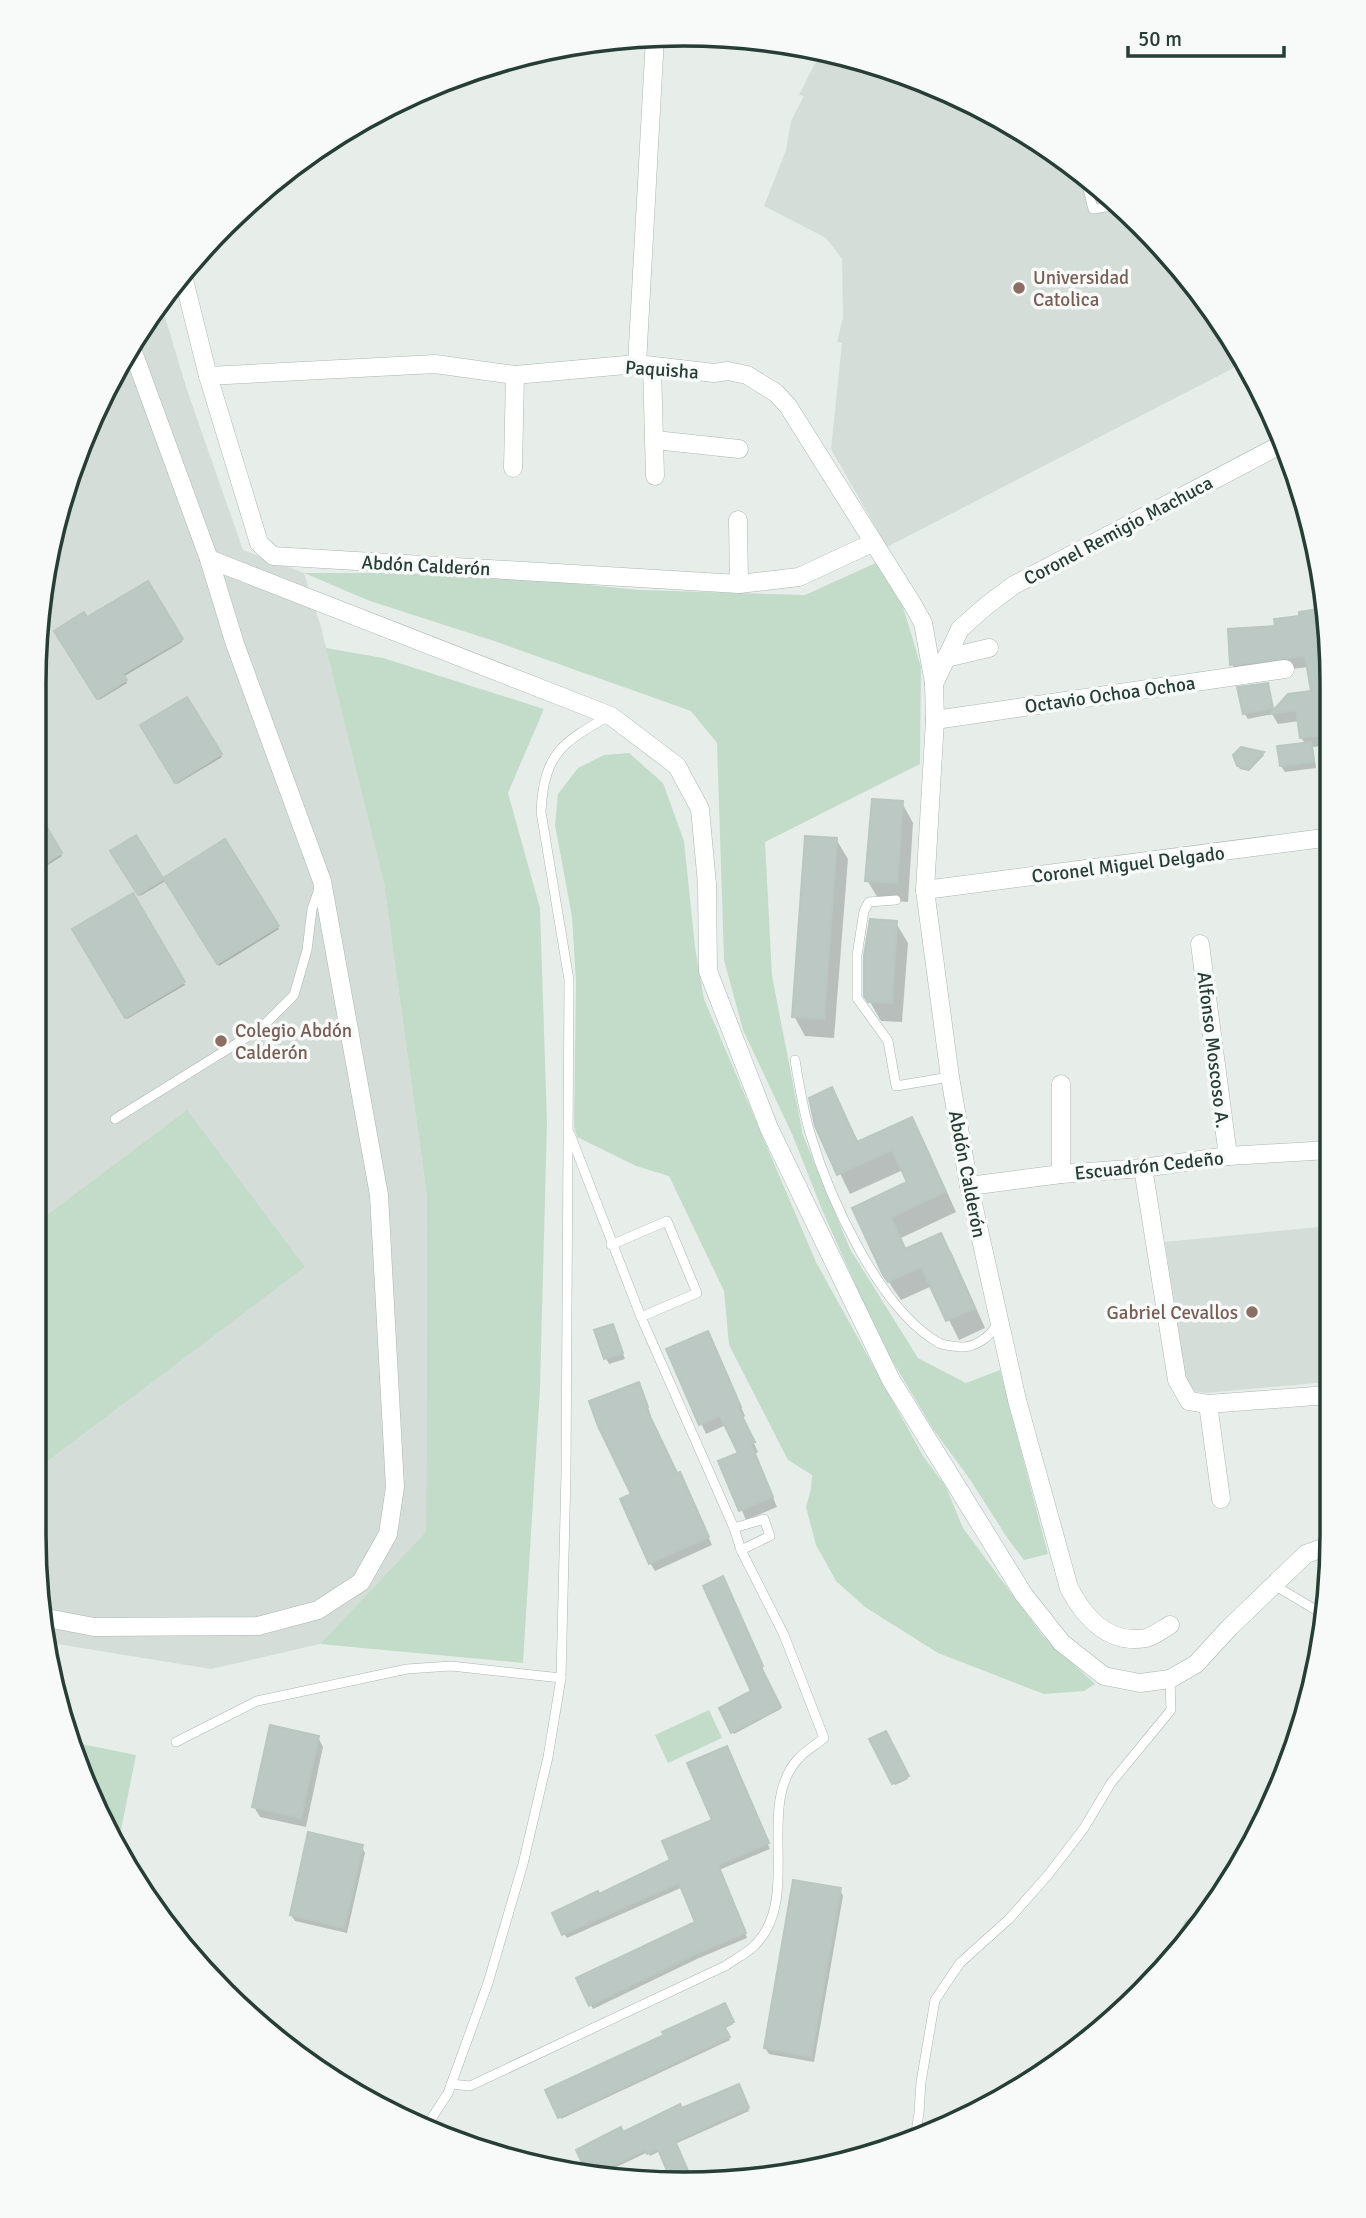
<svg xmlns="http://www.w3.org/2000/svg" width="1366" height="2218" font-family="Signika,sans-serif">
<rect width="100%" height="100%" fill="#e7eeea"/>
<g fill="#d5ddd9">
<polygon points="826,51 851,55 970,100 1078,167 1172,255 1247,361 887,547 831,449 842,343 837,342 843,317 842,259 826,238 764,206 786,150 791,121 804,96 799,95 814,65"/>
<polygon points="160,300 187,390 243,550 304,573 321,627 384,884 427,1197 426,1533 320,1644 211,1669 51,1643 33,1535 39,599 83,435"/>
<polygon points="1329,1226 1328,1382 1206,1393 1192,1391 1186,1382 1165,1242"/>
</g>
<g fill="#c3dcc9">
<polygon points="878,562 901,600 921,667 920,764 765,842 772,976 803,1135 850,1249 918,1358 966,1383 1000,1370 1048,1554 1024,1560 1008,1539 969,1478 933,1429 880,1340 823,1212 792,1134 743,1030 724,960 717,743 691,711 497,642 370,601 304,573 472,573 639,590 805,595"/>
<polygon points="326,648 383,658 544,709 508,793 540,908 547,1122 540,1389 523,1663 320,1644 426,1532 427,1197 384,884"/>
<polygon points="629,753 663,783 684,841 695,947 704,999 816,1262 923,1456 946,1487 963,1528 1043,1636 1095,1684 1084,1691 1044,1694 938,1653 865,1607 836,1581 816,1545 806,1507 811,1489 812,1475 788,1460 729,1345 724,1291 669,1176 636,1166 577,1137 574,1126 576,982 572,917 555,825 558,794 578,768 604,755"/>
<polygon points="187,1110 305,1267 34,1471 35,1224"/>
<polygon points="709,1710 722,1738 668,1763 655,1735"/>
<polygon points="67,1741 136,1755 119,1840 68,1743"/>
<polygon points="1215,1901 1199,1930 1163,1966 1185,1921"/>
</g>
<g fill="#0003">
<polygon points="147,583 182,642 123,677 127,683 99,700 57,632 87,619"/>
<polygon points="1325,608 1331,640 1331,745 1313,747 1316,768 1285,772 1281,766 1305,744 1301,737 1299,721 1278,724 1272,714 1248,719 1244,713 1267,685 1275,712 1313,693 1309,667 1238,675 1232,664 1276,627 1301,618 1301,613"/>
<polygon points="186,699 222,757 177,784 142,726"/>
<polygon points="1262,753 1264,755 1249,771 1240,769 1238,766"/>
<polygon points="902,803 913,823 908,902 879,900 867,880"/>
<polygon points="37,815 62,856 37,872"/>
<polygon points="836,839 848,859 834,1038 805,1036 794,1016"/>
<polygon points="224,841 279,929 219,966 167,880 140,896 113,851 162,880"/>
<polygon points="132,896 185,985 127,1019 74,930"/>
<polygon points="896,923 908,943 902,1022 881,1021 866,995"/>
<polygon points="831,1089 859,1143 912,1119 923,1139 956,1212 901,1238 907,1250 941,1235 952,1254 985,1328 959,1340 932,1286 901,1300 892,1287 880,1266 854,1209 909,1183 903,1170 850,1194 817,1126"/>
<polygon points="615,1332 625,1359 609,1364 606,1358"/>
<polygon points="712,1342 745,1416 742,1418 758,1452 755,1454 777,1507 746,1520 721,1462 741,1454 726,1425 706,1434 668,1350"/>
<polygon points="643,1393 651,1416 649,1416 677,1475 684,1482 712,1545 655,1571 650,1563 634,1495"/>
<polygon points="722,1578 763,1668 761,1669 781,1709 734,1734 721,1709 753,1692"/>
<polygon points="885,1733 908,1779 895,1785 871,1740"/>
<polygon points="318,1737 323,1747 306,1827 260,1817 254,1807"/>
<polygon points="729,1753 770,1849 719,1870 747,1938 699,1958 593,2009 578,1979 698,1922 683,1887 567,1938 564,1934 599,1896 672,1861 714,1821"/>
<polygon points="362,1847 365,1853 347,1933 295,1921 291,1915"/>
<polygon points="840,1890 843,1896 814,2062 769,2054 765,2048"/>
<polygon points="724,2005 733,2024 724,2029 730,2040 561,2119 547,2091 666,2036"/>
<polygon points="738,2086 749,2111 675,2144 692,2183 683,2185 660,2151 650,2156 648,2152 606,2172 587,2169 623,2134"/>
</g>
<g fill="#bcc8c3" stroke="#bac7c1" stroke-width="2">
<polygon points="148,581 183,639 123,674 127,680 97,699 54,631 84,612 87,617"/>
<polygon points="1325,608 1331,640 1331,734 1300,738 1296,710 1270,714 1288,694 1311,691 1305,656 1230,665 1228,629 1275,626 1274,619 1299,616 1299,612"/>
<polygon points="1268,683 1273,708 1243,714 1237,687"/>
<polygon points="187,697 222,754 175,783 140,725"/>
<polygon points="1311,742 1314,762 1280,766 1277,746"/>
<polygon points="1241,747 1264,752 1248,769 1237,766 1233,755"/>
<polygon points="872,799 903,801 897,883 865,881"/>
<polygon points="38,812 62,853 37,869"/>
<polygon points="136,835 163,878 225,839 279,926 217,964 164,879 138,895 110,851"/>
<polygon points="805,836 837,838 824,1019 792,1017"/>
<polygon points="133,893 185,982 125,1018 72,929"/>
<polygon points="870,919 897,921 892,1003 868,1002 864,996 864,956"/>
<polygon points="832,1087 857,1142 912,1117 946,1192 891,1217 905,1249 941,1233 975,1308 946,1321 921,1267 888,1282 883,1275 852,1208 907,1182 892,1150 837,1175 815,1126 809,1098"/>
<polygon points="613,1324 623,1353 604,1359 594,1330"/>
<polygon points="708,1331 741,1407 738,1408 755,1442 751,1444 773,1497 739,1511 718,1461 738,1453 720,1416 699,1425 666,1349"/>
<polygon points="639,1382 648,1407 646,1408 677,1473 680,1472 709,1537 649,1564 620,1499 631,1494 598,1426 589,1401"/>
<polygon points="723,1576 763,1666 761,1667 781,1707 731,1733 719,1708 751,1691 703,1586"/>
<polygon points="270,1725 319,1736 301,1818 252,1807"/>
<polygon points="886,1731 909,1776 892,1784 869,1739"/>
<polygon points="727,1746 769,1843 718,1865 746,1933 696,1954 589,2006 576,1978 695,1922 679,1883 562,1935 552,1913 598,1891 599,1894 670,1860 662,1841 712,1820 687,1763"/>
<polygon points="308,1832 363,1845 344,1928 290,1915"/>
<polygon points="793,1880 841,1888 811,2057 764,2048"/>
<polygon points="725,2003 734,2022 724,2026 730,2037 558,2118 545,2090 664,2035 662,2032"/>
<polygon points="739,2084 749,2108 675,2141 692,2180 683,2185 672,2183 658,2149 647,2154 645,2150 602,2171 585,2169 576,2150 621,2127 623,2132 680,2104 682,2108"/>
</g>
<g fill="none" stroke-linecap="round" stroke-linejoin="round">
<defs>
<g id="lane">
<polyline points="1084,173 1093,209 1118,205"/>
<polyline points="896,900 869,902 864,911 857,955 857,998 888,1041 896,1086 950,1077"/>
<path d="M795,1060C799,1085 803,1109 810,1133C829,1197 879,1309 939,1343C945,1346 954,1346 960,1347C975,1348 992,1336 998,1322"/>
<polyline points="115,1119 260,1029 294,995 307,950 312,909 319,889"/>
<polyline points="611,1245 667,1221 697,1293 641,1317"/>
<polyline points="734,1528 764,1519 770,1536 741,1550"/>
<polyline points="1274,1585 1321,1613 1327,1614"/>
<polyline points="1321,1613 1323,1636"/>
<polyline points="176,1742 257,1701 407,1669 451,1666 561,1678"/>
<path d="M451,2084L470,2086L725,1966C735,1959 748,1953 756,1944C802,1896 755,1806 798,1759C805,1751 816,1745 824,1738L784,1635L741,1550L734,1528L641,1317L570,1134"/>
<path d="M426,2127L448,2093L488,1983L523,1864L548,1757L561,1678L566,1474L569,980L541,812C544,754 561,743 609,716"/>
<polyline points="915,2138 919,2113 921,2082 935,2000 960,1963 1009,1919 1048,1875 1084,1828 1111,1783 1171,1710 1170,1679"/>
</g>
<g id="street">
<polyline points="182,272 208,376 259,543 273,556 739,584 799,577 872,543"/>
<polyline points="132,349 209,559 611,716 677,766 700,809 707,884 708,971 769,1128 891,1380 1024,1595 1062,1643 1104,1676 1140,1683 1170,1679 1196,1664 1229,1628 1306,1554 1328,1546"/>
<polyline points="637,364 655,37"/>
<polyline points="652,367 655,476"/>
<polyline points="208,376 435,364 515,375 637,364 714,373 728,371 747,375 776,393 788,406 913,605 923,623 934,683"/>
<polyline points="655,440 739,449"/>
<polyline points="513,468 515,375"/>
<polyline points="738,520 739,584"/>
<polyline points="946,658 989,648"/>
<polyline points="935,720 1285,669"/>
<polyline points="925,890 1331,837"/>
<polyline points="1200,944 1228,1156"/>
<polyline points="1061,1084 1061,1174"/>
<polyline points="1143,1168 1177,1380 1189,1401 1208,1404 1328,1395"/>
<polyline points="969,1186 1061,1174 1143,1168 1228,1156 1329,1150"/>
<polyline points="1208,1404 1221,1499"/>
<polyline points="47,1618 94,1627 258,1626 318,1610 361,1582 388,1534 395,1487 379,1195 322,881 235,644 209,559"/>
<path d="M1170,1625C1163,1629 1154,1636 1146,1638C1109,1645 1084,1617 1069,1588L1017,1400L969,1186L950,1077L925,890L935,720L934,684L960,629L986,606L1014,585L1284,443"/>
</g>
</defs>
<use href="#lane" stroke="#aab6b1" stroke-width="10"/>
<use href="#street" stroke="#aab6b1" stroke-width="19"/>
<use href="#lane" stroke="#fff" stroke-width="9"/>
<use href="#street" stroke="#fff" stroke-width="18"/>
</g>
<g fill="#8d6e63" stroke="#f7faf9" stroke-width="2.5">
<circle cx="1019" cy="288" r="7"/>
<circle cx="221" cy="1041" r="7"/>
<circle cx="1252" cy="1312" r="7"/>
</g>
<g text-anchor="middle" stroke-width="7" stroke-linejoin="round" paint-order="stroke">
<g font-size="19" fill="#785e54" stroke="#f7faf9" text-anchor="start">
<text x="1033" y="284">Universidad<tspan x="1033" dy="22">Catolica</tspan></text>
<text x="235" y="1037">Colegio Abdón<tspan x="235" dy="22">Calderón</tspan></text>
<text x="1238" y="1319" text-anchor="end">Gabriel Cevallos</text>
</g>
<g font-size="19" fill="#273e37" stroke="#f7faf9">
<text transform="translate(662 369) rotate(4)" y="7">Paquisha</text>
<text transform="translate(1118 530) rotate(-28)" y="7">Coronel Remigio Machuca</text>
<text transform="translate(426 565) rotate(3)" y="7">Abdón Calderón</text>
<text transform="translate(1110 694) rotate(-8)" y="7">Octavio Ochoa Ochoa</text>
<text transform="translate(1128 864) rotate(-7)" y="7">Coronel Miguel Delgado</text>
<text transform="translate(1214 1050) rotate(83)" y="7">Alfonso Moscoso A.</text>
<text transform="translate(1149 1165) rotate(-6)" y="7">Escuadrón Cedeño</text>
<text transform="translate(968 1174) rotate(79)" y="7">Abdón Calderón</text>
</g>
</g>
<path d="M0 0H1366V2218H0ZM683 46H683A637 637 0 0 1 1320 683V1535A637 637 0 0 1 683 2172H683A637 637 0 0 1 46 1535V683A637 637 0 0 1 683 46Z" fill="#f7faf9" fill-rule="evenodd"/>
<path fill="none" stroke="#273e37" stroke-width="3.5" d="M683 46H683A637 637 0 0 1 1320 683V1535A637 637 0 0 1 683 2172H683A637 637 0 0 1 46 1535V683A637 637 0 0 1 683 46Z"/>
<path d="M1128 46v10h156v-10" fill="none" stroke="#273e37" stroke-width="3.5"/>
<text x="1138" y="46" font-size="21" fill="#273e37" stroke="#f7faf9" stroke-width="5" paint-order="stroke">50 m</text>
</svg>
